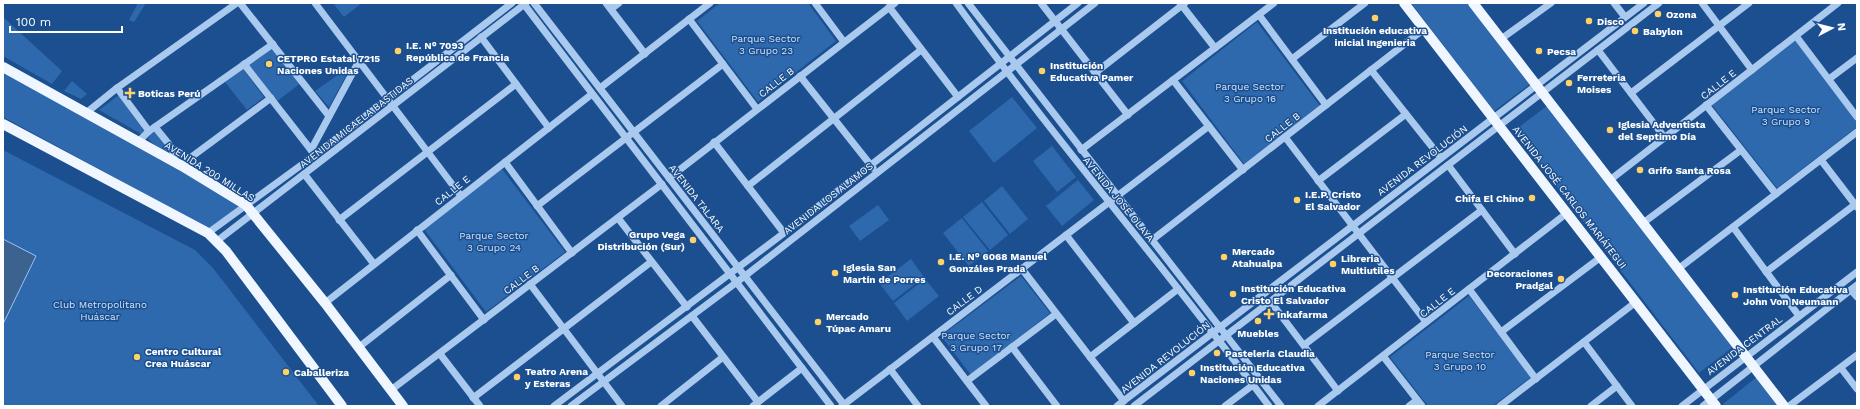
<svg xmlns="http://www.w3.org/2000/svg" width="1860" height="409" font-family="'Work Sans',sans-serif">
<rect width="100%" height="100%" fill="#1b4f8f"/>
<g fill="#2e69ad">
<polygon points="138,3 146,3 134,22 129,20"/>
<polygon points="333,3 362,3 344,17"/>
<polygon points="720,3 808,3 836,41 758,102 697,21"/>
<polygon points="1411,3 1468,3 1530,84 1494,111"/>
<polygon points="3,17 62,71 52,84 3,56"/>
<polygon points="1257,22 1320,106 1244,164 1182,81"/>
<polygon points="1795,39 1857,122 1857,127 1777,188 1712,105"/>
<polygon points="272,46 301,83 276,102 247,65"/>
<polygon points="349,67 349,70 329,107 315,91"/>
<polygon points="243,69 264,97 247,110 225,82"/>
<polygon points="3,72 177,168 240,205 212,228 208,228 3,117"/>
<polygon points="72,81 87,94 81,99 64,91"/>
<polygon points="119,95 145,132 143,135 99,110"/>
<polygon points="1012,97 1037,128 994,163 969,131"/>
<polygon points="1548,105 1733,347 1699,373 1514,131"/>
<polygon points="156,131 167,146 168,152 159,149 148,139 151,133"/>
<polygon points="1052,146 1076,177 1057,192 1033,161"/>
<polygon points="3,150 195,250 213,268 319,406 3,406"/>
<polygon points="502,169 565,252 486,312 424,229"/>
<polygon points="1078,180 1094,200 1062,226 1046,206"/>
<polygon points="1002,186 1028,219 1010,234 984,201"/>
<polygon points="982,202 1008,235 990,250 963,217"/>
<polygon points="878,205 889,220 860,241 849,226"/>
<polygon points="962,218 988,251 969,266 943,233"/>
<polygon points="911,259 924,277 893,301 879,283"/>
<polygon points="1021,276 1050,313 971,375 941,336"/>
<polygon points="925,279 939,296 907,321 894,303"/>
<polygon points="1469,296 1531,377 1493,406 1428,406 1390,357"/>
<polygon points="1758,376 1781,406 1725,406 1723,404"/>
</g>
<polygon fill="#3c6290" stroke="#9cc4f0" points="3,239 36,256 3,324"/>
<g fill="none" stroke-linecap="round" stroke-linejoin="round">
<g stroke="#a9c9ee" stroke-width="7">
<polyline points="240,3 329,116"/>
<polyline points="315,3 461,196"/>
<polyline points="523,3 831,406"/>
<polyline points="534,3 845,406"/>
<polyline points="606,3 645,54"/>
<polyline points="815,3 844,42"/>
<path d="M956,3C1056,141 1167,270 1269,406"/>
<polyline points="968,3 1281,406"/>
<polyline points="1041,3 1128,115"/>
<polyline points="1180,3 1215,48"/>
<polyline points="1614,3 1625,17"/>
<polyline points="1702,3 1752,70"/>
<polyline points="889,7 958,97"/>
<polyline points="611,9 619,3"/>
<polyline points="1259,15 1326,105"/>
<polyline points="689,19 757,109"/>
<polyline points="1796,36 1857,117"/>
<polyline points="481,37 549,128"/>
<polyline points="1501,39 1551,3"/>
<polyline points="1598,50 1665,138"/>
<polyline points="1292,59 1365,3"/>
<polyline points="244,64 315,155"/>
<polyline points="1371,70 1441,158"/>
<polyline points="1095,73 1185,3"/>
<polyline points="800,76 873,168"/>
<polyline points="1829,79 1857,58"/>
<polyline points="1173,80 1243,170"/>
<polyline points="117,88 149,131"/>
<polyline points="600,88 710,3"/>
<polyline points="1631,93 1749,3"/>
<polyline points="1706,105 1776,194"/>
<polyline points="86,113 117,88 237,3"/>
<polyline points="155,127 172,148 175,162"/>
<polyline points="1285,137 1426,322"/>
<polyline points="139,141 149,131 273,44"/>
<polyline points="714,142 784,233"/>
<polyline points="311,150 359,61"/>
<polyline points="1081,150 1274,3"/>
<polyline points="1821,160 1857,207"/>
<polyline points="505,162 572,253"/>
<polyline points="1448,165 1515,254"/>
<polyline points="182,166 190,158 271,98"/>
<polyline points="305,175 374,264"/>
<polyline points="669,178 895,3"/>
<polyline points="1610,180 1838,3"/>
<polyline points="1318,181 1406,114"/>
<polyline points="748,186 921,50"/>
<polyline points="537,206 723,64"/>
<polyline points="618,218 687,307"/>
<polyline points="339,220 516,84"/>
<polyline points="1643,223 1741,150"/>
<polyline points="1733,227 1799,316"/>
<polyline points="417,230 484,320"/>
<polyline points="208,233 315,155 512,3"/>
<polyline points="1066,235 1134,323"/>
<polyline points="1152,240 1424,29"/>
<polyline points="217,241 526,3"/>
<polyline points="1022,269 1124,401"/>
<polyline points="1678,269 1857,132"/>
<polyline points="1766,272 1857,203"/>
<polyline points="530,284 622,406"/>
<polyline points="1469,289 1536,379"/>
<polyline points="1851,290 1857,297"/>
<polyline points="1271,302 1338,391"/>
<polyline points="325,303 592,94"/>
<polyline points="692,316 758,402"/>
<polyline points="1501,332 1601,257"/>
<polyline points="933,337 986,406"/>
<polyline points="1584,342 1632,406"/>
<polyline points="1304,345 1482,210"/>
<polyline points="359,347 451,275"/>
<polyline points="1012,347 1057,406"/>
<polyline points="440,354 480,406"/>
<polyline points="1383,356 1422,406"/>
<polyline points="1090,357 1178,289"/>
<polyline points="1841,368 1857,389"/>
<polyline points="890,369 918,406"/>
<polyline points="967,381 1056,314"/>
<polyline points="391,390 662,184"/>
<polyline points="473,398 651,262"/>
<polyline points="554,406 784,233 1078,3"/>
<polyline points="571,406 745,276 1095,3"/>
<polyline points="661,406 723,357"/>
<polyline points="753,406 802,368"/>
<polyline points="842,406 1209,126"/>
<polyline points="1117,406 1644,3"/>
<polyline points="1134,406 1659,3"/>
<polyline points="1225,406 1253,385"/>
<polyline points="1318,406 1567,213"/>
<polyline points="1409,406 1417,400"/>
<polyline points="1500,406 1636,302"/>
<polyline points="1591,406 1617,386"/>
<polyline points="1682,406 1857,272"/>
<polyline points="1703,406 1857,285"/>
<polyline points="1789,406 1857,355"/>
</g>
<g stroke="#f0f6ff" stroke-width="10">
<polyline points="1404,3 1716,406"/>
<polyline points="1473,3 1784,406"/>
<polyline points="3,67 182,166 246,205 325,303 403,406"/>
<polyline points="3,124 208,233 226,251 342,406"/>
</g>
</g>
<g fill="#ffd166" stroke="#1b4f8f" stroke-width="1.5">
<circle cx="1658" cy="14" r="4"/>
<circle cx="1375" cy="18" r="4"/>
<circle cx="1589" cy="21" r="4"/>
<circle cx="1635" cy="31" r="4"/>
<circle cx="398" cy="51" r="4"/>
<circle cx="1539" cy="51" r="4"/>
<circle cx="269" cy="64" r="4"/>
<circle cx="1042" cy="71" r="4"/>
<circle cx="1569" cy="83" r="4"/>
<path d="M128 87h4v4h4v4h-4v4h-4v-4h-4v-4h4z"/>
<circle cx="1610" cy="130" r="4"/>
<circle cx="1640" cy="170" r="4"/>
<circle cx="1532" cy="198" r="4"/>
<circle cx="1297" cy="200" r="4"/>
<circle cx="693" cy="240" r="4"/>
<circle cx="1224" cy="257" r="4"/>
<circle cx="941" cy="262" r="4"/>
<circle cx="1333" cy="264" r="4"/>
<circle cx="835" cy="273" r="4"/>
<circle cx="1561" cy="279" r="4"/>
<circle cx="1233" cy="294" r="4"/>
<circle cx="1735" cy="295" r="4"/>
<path d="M1267 308h4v4h4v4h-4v4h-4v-4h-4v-4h4z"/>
<circle cx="1258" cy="321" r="4"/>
<circle cx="818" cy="322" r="4"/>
<circle cx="1217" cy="353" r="4"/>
<circle cx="137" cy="357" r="4"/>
<circle cx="286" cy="372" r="4"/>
<circle cx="1192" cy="373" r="4"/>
<circle cx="517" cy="377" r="4"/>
</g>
<g text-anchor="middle" stroke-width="3" stroke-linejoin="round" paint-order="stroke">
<g font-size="10" font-weight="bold" fill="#fff" stroke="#1b4f8f" text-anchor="start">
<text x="1666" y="18">Ozona</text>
<text x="1597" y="25">Disco</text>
<text x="1375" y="34" text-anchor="middle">Institución educativa<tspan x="1375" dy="12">inicial Ingenieria</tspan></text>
<text x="1643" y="35">Babylon</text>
<text x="406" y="49">I.E. N° 7093<tspan x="406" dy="12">República de Francia</tspan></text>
<text x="1547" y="55">Pecsa</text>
<text x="277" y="62">CETPRO Estatal 7215<tspan x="277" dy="12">Naciones Unidas</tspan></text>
<text x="1050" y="69">Institución<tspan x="1050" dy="12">Educativa Pamer</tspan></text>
<text x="1577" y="81">Ferreteria<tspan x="1577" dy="12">Moises</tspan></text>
<text x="138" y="97">Boticas Perú</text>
<text x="1618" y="128">Iglesia Adventista<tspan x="1618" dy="12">del Septimo Día</tspan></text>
<text x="1648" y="174">Grifo Santa Rosa</text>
<text x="1305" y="198">I.E.P. Cristo<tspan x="1305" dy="12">El Salvador</tspan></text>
<text x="1524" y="202" text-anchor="end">Chifa El Chino</text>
<text x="685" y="238" text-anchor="end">Grupo Vega<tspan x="685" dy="12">Distribución (Sur)</tspan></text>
<text x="1232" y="255">Mercado<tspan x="1232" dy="12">Atahualpa</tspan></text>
<text x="949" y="260">I.E. N° 6068 Manuel<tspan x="949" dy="12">Gonzáles Prada</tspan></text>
<text x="1341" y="262">Libreria<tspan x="1341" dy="12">Multiutiles</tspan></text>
<text x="843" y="271">Iglesia San<tspan x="843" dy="12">Martín de Porres</tspan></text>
<text x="1553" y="277" text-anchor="end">Decoraciones<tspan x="1553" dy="12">Pradgal</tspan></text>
<text x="1241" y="292">Institución Educativa<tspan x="1241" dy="12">Cristo El Salvador</tspan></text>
<text x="1743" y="293">Institución Educativa<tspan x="1743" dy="12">John Von Neumann</tspan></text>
<text x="1277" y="318">Inkafarma</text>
<text x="826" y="320">Mercado<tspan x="826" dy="12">Túpac Amaru</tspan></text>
<text x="1258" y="337" text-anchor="middle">Muebles</text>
<text x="145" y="355">Centro Cultural<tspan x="145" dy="12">Crea Huáscar</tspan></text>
<text x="1225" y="357">Pastelería Claudia</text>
<text x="1200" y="371">Institución Educativa<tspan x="1200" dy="12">Naciones Unidas</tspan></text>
<text x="525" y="375">Teatro Arena<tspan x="525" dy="12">y Esteras</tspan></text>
<text x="294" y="376">Caballeriza</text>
</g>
<g font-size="10" fill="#cfe3fa" stroke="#1b4f8f">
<text x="766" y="42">Parque Sector<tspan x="766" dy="12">3 Grupo 23</tspan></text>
<text x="1250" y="90">Parque Sector<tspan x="1250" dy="12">3 Grupo 16</tspan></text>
<text x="1786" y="113">Parque Sector<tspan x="1786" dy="12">3 Grupo 9</tspan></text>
<text x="494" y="239">Parque Sector<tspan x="494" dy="12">3 Grupo 24</tspan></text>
<text x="100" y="308">Club Metropolitano<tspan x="100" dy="12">Huáscar</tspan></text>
<text x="976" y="339">Parque Sector<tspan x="976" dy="12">3 Grupo 17</tspan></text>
<text x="1460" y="358">Parque Sector<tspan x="1460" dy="12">3 Grupo 10</tspan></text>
</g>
<g font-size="10" fill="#fff" stroke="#1b4f8f">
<text transform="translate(776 82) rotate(-38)" y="4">CALLE B</text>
<text transform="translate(1718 84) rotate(-38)" y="4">CALLE E</text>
<text transform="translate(356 122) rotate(-38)" y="4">AVENIDA MICAELA BASTIDAS</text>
<text transform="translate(1282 127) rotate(-38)" y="4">CALLE B</text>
<text transform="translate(1422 160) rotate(-37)" y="4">AVENIDA REVOLUCIÓN</text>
<text transform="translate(210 171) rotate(32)" y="4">AVENIDA 200 MILLAS</text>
<text transform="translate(452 190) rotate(-38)" y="4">CALLE E</text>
<text transform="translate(1570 197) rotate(52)" y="4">AVENIDA JOSÉ CARLOS MARIÁTEGUI</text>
<text transform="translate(697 198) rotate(52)" y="4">AVENIDA TALARA</text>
<text transform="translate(828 198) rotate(-38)" y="4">AVENIDA LOS ALAMOS</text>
<text transform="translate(1119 199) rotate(51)" y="4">AVENIDA JOSÉ OLAYA</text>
<text transform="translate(521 279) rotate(-37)" y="4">CALLE B</text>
<text transform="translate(964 300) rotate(-37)" y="4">CALLE D</text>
<text transform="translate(1437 302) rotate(-38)" y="4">CALLE E</text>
<text transform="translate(1744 345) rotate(-37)" y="4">AVENIDA CENTRAL</text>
<text transform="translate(1165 357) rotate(-38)" y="4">AVENIDA REVOLUCIÓN</text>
</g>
</g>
<rect width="1860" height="409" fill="none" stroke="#ffffff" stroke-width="8"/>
<g transform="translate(1832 28) rotate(83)" stroke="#1b4f8f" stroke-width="3" paint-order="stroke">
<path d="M0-3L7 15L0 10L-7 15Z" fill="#ffffff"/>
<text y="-6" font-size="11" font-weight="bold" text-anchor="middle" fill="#ffffff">N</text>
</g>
<path d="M10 26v6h112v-6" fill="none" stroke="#ffffff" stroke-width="2"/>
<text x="16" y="26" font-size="12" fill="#ffffff" stroke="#1b4f8f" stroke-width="3" paint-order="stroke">100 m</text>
</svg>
